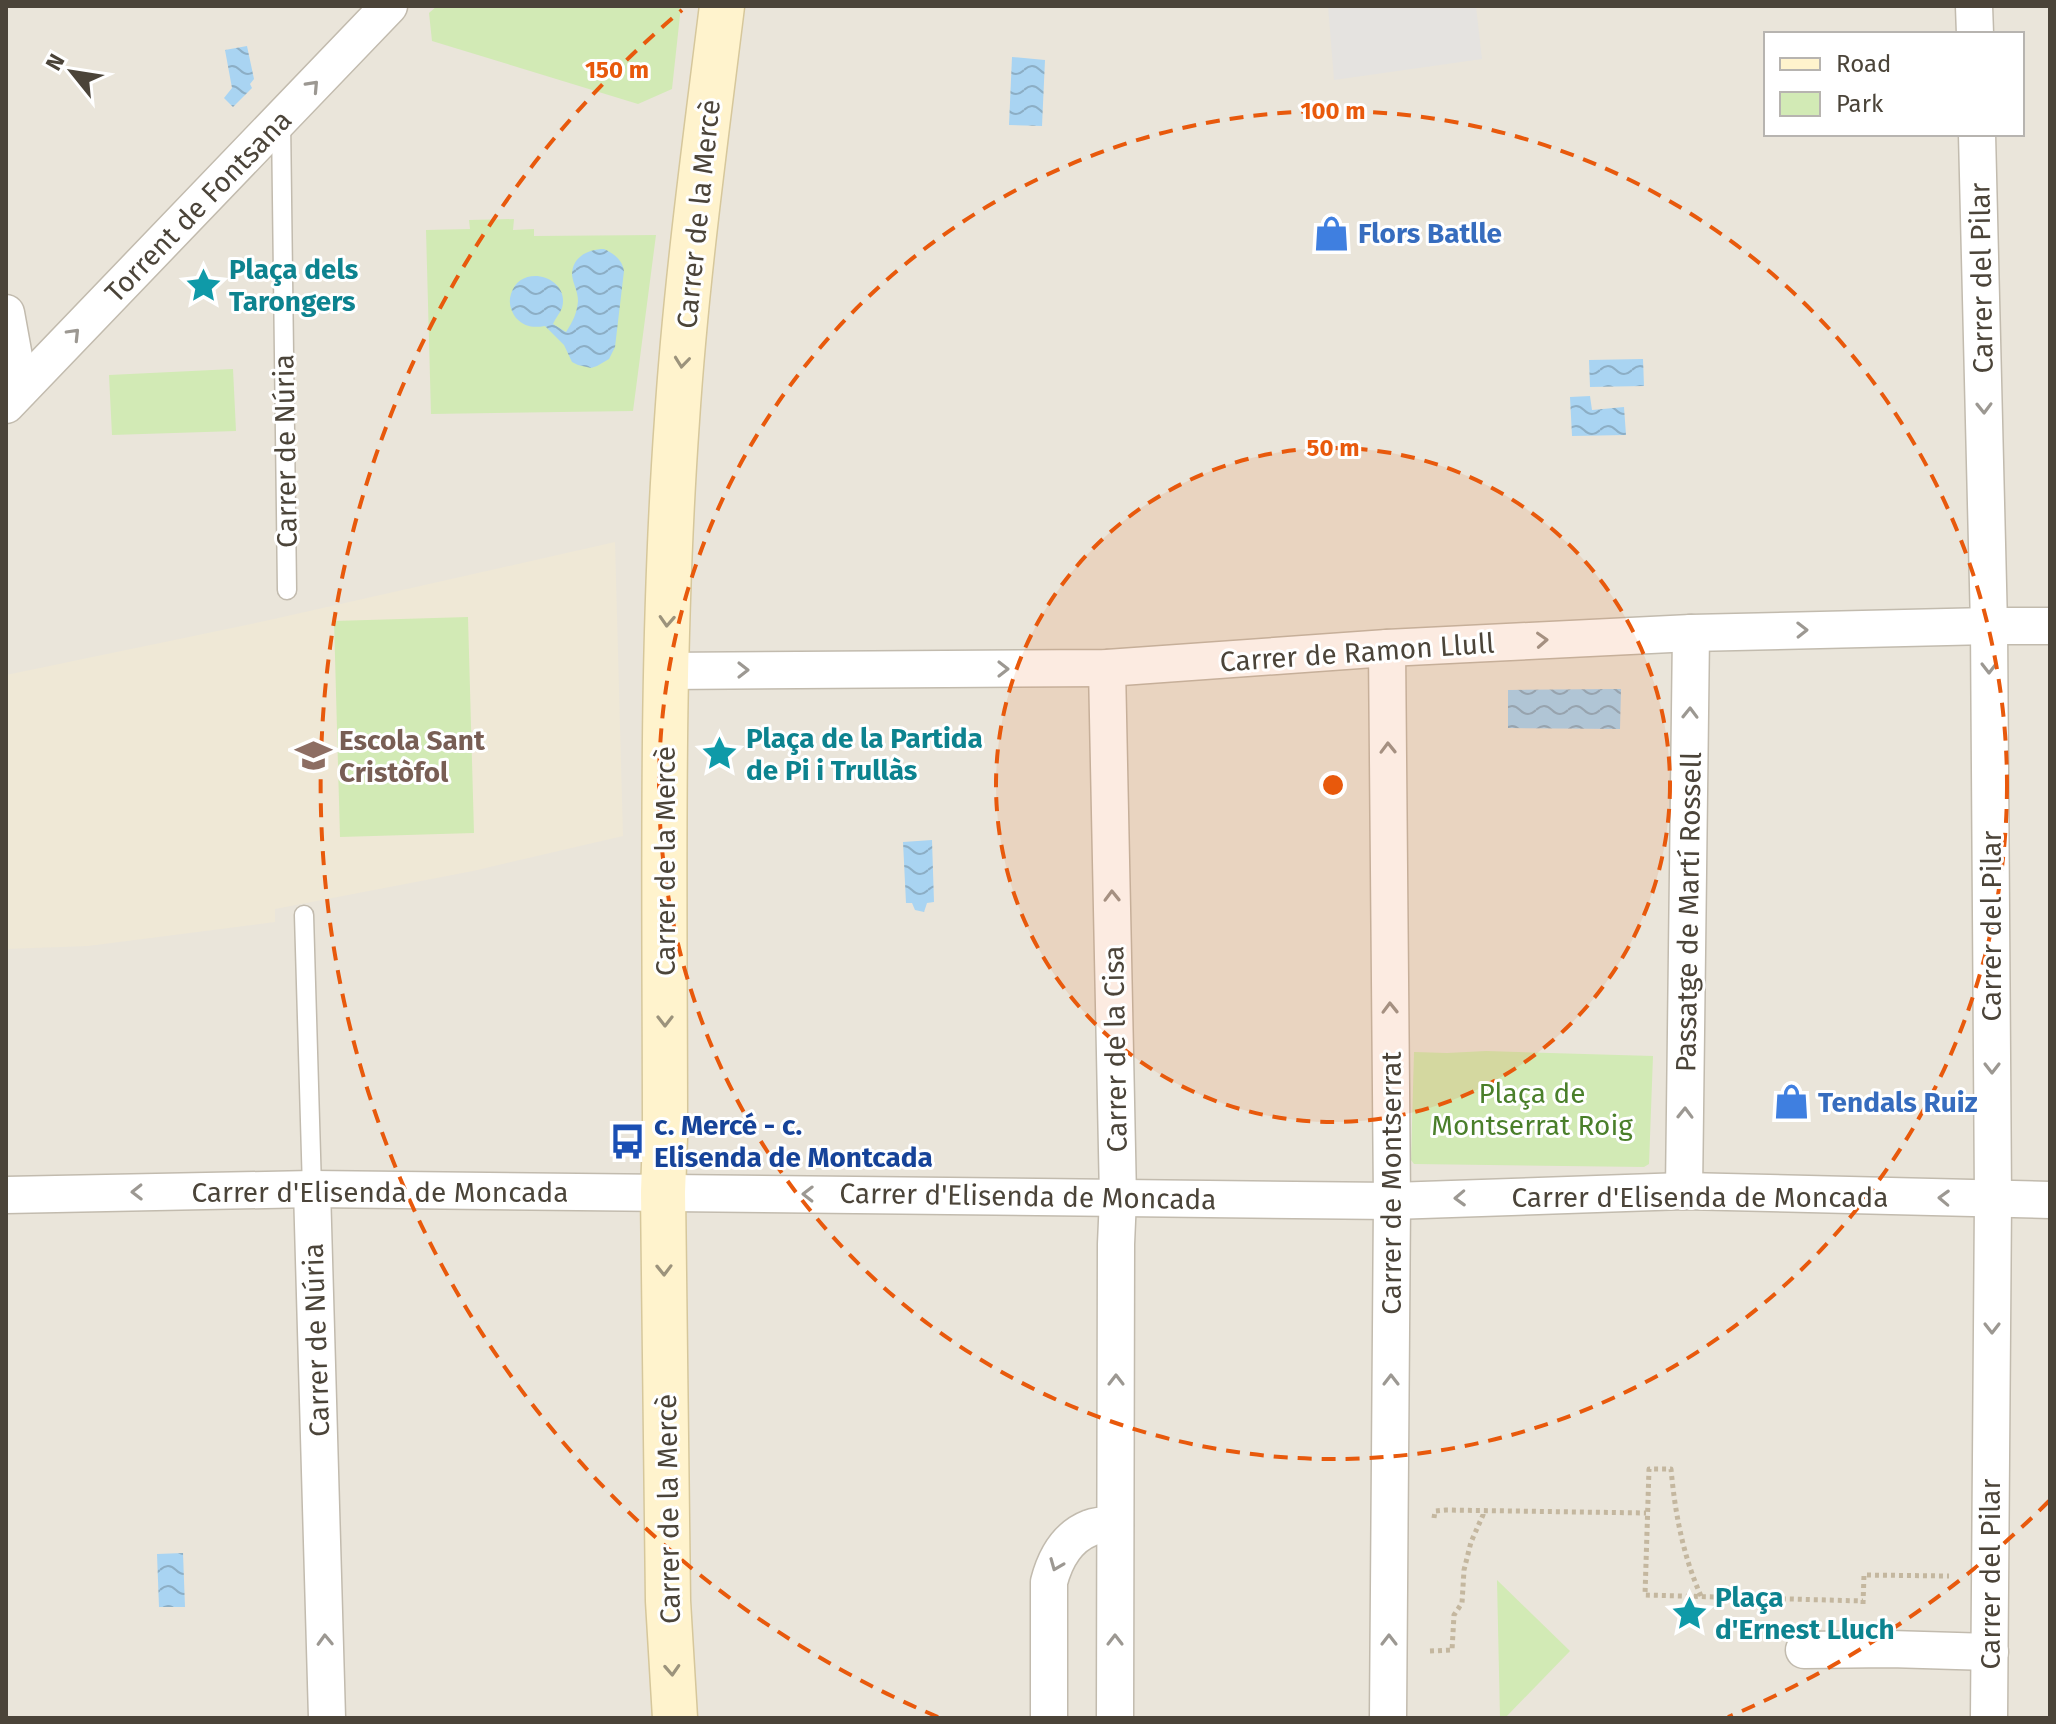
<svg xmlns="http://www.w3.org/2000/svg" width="2056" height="1724" font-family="'Fira Sans',sans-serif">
<defs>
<pattern id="water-waves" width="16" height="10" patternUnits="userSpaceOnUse" patternTransform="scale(2)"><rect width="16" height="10" fill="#a9d4f2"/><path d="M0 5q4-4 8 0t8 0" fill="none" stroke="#8caec5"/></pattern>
</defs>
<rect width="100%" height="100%" fill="#f6f3ec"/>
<path fill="#eae5da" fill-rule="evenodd" d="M6,6H2050V1718H6ZM1766,34H2022V134H1766Z"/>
<polygon fill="#efe8d6" points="615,542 623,836 473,871 275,909 275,922 88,946 6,949 6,675 265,621"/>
<g fill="#d2eab5">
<polygon points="437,6 681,6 672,89 638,104 432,41 429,13"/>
<polygon points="514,219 513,230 534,229 534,236 656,235 633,411 431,414 426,230 470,229 469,220"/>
<polygon points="233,369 236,431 112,435 109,375"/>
<polygon points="468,617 474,833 340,837 334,621"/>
<polygon points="1486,1051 1653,1056 1649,1164 1644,1167 1414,1164 1411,1160 1414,1052 1447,1053"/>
<polygon points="1497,1580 1570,1651 1505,1718 1500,1718"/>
</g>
<polygon fill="#e5e3e0" points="1328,6 1476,6 1482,59 1334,80"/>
<g fill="url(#water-waves)">
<polygon points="247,46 254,79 250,84 252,88 233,107 224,98 232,88 225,50"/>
<polygon points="1012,57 1045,60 1042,126 1009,125"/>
<path d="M604,249C614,254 622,259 624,271L615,347L609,359L597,366L591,368L578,365L572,362L564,345L545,326C533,328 525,327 516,318C511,311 508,303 511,294C520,262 571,276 562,308C560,313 555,319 553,324L566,332C573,321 577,313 578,301C578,291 573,284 572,275C572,257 588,249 604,249Z"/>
<polygon points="1643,359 1644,386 1590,387 1589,360"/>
<polygon points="1590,396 1592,410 1624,407 1626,435 1572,436 1570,397"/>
<polygon points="1621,689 1620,729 1508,728 1508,690"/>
<polygon points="932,840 934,902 927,903 924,912 915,910 912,903 906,903 903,842"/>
<polygon points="183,1553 185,1607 159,1607 157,1554"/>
</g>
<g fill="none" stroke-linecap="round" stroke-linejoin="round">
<defs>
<g id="lane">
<polyline points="281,120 287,590"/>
<polyline points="304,915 312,1189"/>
</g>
<g id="street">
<polyline points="1974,6 1975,34"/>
<polyline points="1977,134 1989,626 1993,1200 1989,1718"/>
<polyline points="6,313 20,390"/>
<polyline points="6,405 389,6"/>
<polyline points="1387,648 1392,1201 1388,1718"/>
<polyline points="1107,668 1118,1198 1116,1244 1115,1718"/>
<polyline points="665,671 1107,668 1387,648 1691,633 1989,626 2050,626"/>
<polyline points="312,1189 327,1718"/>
<polyline points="1684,1191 1691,633"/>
<polyline points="6,1195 312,1189 1392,1201 1684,1191 2050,1200"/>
<polyline points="1804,1650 1890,1649 1990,1652"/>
<path d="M1049,1718V1582C1055,1559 1067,1537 1090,1528C1097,1525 1107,1525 1115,1525"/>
</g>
<path id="secondary" d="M675,1718L668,1601L663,1192L665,1138C665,898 660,659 677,420C686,282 705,144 722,6"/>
</defs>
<use href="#lane" stroke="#c2bbae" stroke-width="21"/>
<use href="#street" stroke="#c2bbae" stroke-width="39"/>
<use href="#secondary" stroke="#d6c79b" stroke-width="47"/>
<g stroke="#c4b79f" stroke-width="5" stroke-dasharray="4 4" stroke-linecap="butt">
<polyline points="1434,1518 1435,1511 1446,1510 1646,1513"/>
<path d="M1701,1596C1683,1556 1675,1513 1671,1469H1649L1645,1595L1863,1601"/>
<polyline points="1863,1604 1864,1575 1949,1576"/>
<polyline points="1430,1651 1452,1650 1454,1615 1462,1603 1464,1570 1471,1542 1483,1515 1483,1510"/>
</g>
<use href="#lane" stroke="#fff" stroke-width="18"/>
<use href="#street" stroke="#fff" stroke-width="36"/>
<use href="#secondary" stroke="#fff3cd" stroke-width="44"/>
</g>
<defs><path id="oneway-chevron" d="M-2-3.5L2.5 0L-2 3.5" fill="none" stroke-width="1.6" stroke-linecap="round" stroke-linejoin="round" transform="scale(2)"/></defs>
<g stroke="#9c9892">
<use href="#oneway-chevron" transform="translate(313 86) rotate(-47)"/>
<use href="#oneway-chevron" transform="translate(74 334) rotate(-46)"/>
<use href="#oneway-chevron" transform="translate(1984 408) rotate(89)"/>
<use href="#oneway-chevron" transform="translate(1802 630) rotate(-1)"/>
<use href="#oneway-chevron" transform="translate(1542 640) rotate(-3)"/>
<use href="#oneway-chevron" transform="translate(1989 668) rotate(90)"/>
<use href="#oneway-chevron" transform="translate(1003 669)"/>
<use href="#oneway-chevron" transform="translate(743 670)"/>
<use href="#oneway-chevron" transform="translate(1690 713) rotate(-89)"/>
<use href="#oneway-chevron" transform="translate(1388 748) rotate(-91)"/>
<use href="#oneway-chevron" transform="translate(1112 896) rotate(-91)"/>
<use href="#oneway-chevron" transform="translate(1390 1008) rotate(-91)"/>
<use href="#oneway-chevron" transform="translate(1992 1068) rotate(90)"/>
<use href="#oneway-chevron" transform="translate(1685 1113) rotate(-89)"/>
<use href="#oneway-chevron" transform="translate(137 1192) rotate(179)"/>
<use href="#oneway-chevron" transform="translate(808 1194) rotate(-179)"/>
<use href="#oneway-chevron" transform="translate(1460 1198) rotate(178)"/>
<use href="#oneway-chevron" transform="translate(1944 1198) rotate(-178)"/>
<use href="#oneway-chevron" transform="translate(1992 1328) rotate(90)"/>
<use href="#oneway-chevron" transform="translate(1116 1380) rotate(-90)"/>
<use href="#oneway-chevron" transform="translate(1391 1380) rotate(-90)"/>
<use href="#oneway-chevron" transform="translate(1056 1565) rotate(112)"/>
<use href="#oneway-chevron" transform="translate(325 1640) rotate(-92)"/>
<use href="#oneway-chevron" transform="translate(1115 1640) rotate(-90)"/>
<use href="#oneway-chevron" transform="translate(1389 1640) rotate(-90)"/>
</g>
<g stroke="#9c937c">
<use href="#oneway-chevron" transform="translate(682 362) rotate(96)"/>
<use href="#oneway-chevron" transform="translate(667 621) rotate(93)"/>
<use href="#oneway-chevron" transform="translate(665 1021) rotate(90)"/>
<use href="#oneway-chevron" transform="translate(664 1270) rotate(89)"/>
<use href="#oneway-chevron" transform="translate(672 1670) rotate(87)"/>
</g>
<circle cx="1333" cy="785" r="337" fill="#e8590c" fill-opacity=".12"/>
<g fill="none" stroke="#e8590c" stroke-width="4" stroke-dasharray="14 10">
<circle cx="1333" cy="785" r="337"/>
<circle cx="1333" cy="785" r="674"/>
<path d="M2049 1501A1012 1012 0 0 1 1728 1717M938 1717A1012 1012 0 0 1 682 10"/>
</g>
<defs>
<symbol id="shop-bare" viewBox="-9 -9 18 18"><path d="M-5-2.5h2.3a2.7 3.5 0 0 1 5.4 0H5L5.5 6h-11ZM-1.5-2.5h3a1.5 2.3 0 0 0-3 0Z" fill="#3f7fe0" stroke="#fff" stroke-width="2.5" paint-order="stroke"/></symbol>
<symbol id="sight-bare" viewBox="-9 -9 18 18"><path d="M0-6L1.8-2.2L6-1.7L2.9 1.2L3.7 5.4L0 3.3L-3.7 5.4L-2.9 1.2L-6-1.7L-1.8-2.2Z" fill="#0f9aa8" stroke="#fff" stroke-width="2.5" paint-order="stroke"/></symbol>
<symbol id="school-bare" viewBox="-9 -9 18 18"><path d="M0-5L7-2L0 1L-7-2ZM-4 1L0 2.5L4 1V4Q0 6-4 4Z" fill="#8d6e63" stroke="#fff" stroke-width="2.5" paint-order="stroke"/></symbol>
<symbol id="bus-bare" viewBox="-9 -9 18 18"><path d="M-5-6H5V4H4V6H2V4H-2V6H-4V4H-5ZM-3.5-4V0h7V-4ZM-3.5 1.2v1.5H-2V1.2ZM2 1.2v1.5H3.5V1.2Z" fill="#1a4fb4" stroke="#fff" stroke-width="2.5" paint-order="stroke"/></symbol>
</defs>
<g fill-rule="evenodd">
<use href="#shop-bare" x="1306" y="208" width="51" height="51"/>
<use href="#sight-bare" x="178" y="260" width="51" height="51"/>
<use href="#sight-bare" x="694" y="728" width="51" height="51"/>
<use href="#school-bare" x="288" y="730" width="51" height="51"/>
<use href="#shop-bare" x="1766" y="1076" width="51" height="51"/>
<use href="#bus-bare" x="602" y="1116" width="51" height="51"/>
<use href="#sight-bare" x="1664" y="1588" width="51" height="51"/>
</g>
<g text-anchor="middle" stroke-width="6" stroke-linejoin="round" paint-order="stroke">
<g font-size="28" fill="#4b4439" stroke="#fff">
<text transform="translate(198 206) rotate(-46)" y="10">Torrent de Fontsana</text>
<text transform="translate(698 214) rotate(-84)" y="10">Carrer de la Mercè</text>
<text transform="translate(1981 278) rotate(-91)" y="10">Carrer del Pilar</text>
<text transform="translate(285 451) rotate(-91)" y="10">Carrer de Núria</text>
<text transform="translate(1357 652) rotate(-4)" y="10">Carrer de Ramon Llull</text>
<text transform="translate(665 861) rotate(-90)" y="10">Carrer de la Mercè</text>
<text transform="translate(1688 912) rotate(-89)" y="10">Passatge de Martí Rossell</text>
<text transform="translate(1991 926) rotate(-90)" y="10">Carrer del Pilar</text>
<text transform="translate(1115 1049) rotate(-91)" y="10">Carrer de la Cisa</text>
<text transform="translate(1391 1183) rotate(-90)" y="10">Carrer de Montserrat</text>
<text x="380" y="1202">Carrer d'Elisenda de Moncada</text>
<text transform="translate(1028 1196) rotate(1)" y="10">Carrer d'Elisenda de Moncada</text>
<text x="1700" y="1207">Carrer d'Elisenda de Moncada</text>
<text transform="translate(316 1340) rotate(-92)" y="10">Carrer de Núria</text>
<text transform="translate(668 1509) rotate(-91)" y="10">Carrer de la Mercè</text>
<text transform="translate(1990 1574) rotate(-90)" y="10">Carrer del Pilar</text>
</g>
<g font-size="28" font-weight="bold" fill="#366cbe" stroke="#fff" text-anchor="start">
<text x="1358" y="243">Flors Batlle</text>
<text x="1818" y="1112">Tendals Ruiz</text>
</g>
<g font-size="28" font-weight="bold" fill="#0d838f" stroke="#fff" text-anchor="start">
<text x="229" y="279">Plaça dels<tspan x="229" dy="32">Tarongers</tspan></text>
<text x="746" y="748">Plaça de la Partida<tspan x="746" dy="32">de Pi i Trullàs</tspan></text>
<text x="1715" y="1607">Plaça<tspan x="1715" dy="32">d'Ernest Lluch</tspan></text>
</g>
<g font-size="28" font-weight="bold" fill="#785e54" stroke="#fff" text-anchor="start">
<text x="339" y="750">Escola Sant<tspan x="339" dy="32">Cristòfol</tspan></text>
</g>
<g font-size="28" fill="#4a7f2a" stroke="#fff">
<text x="1532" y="1103">Plaça de<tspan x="1532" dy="32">Montserrat Roig</tspan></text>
</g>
<g font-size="28" font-weight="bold" fill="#164399" stroke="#fff" text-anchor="start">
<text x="654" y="1135">c. Mercé - c.<tspan x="654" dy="32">Elisenda de Montcada</tspan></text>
</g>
</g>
<circle cx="1333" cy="785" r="12" fill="#e8590c" stroke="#fff" stroke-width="4"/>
<g font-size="24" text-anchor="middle" font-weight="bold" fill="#e8590c" stroke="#fff" stroke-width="6" stroke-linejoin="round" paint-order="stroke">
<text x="617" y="78">150 m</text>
<text x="1333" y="119">100 m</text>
<text x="1333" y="456">50 m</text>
</g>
<rect width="2056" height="1724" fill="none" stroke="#4b4439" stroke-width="16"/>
<rect x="1764" y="32" width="260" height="104" fill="#ffffff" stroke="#b7b4b0" stroke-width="2"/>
<rect x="1780" y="58" width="40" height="12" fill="#fff3cd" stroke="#b7b4b0" stroke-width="2"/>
<text x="1836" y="72" font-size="24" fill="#4b4439">Road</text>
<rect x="1780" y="92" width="40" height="24" fill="#d2eab5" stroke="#b7b4b0" stroke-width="2"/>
<text x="1836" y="112" font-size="24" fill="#4b4439">Park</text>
<g transform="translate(72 72) rotate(300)" stroke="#ffffff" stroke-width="6" paint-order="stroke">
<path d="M0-6L14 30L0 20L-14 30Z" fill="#4b4439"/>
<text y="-12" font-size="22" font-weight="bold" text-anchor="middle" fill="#4b4439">N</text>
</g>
</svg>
